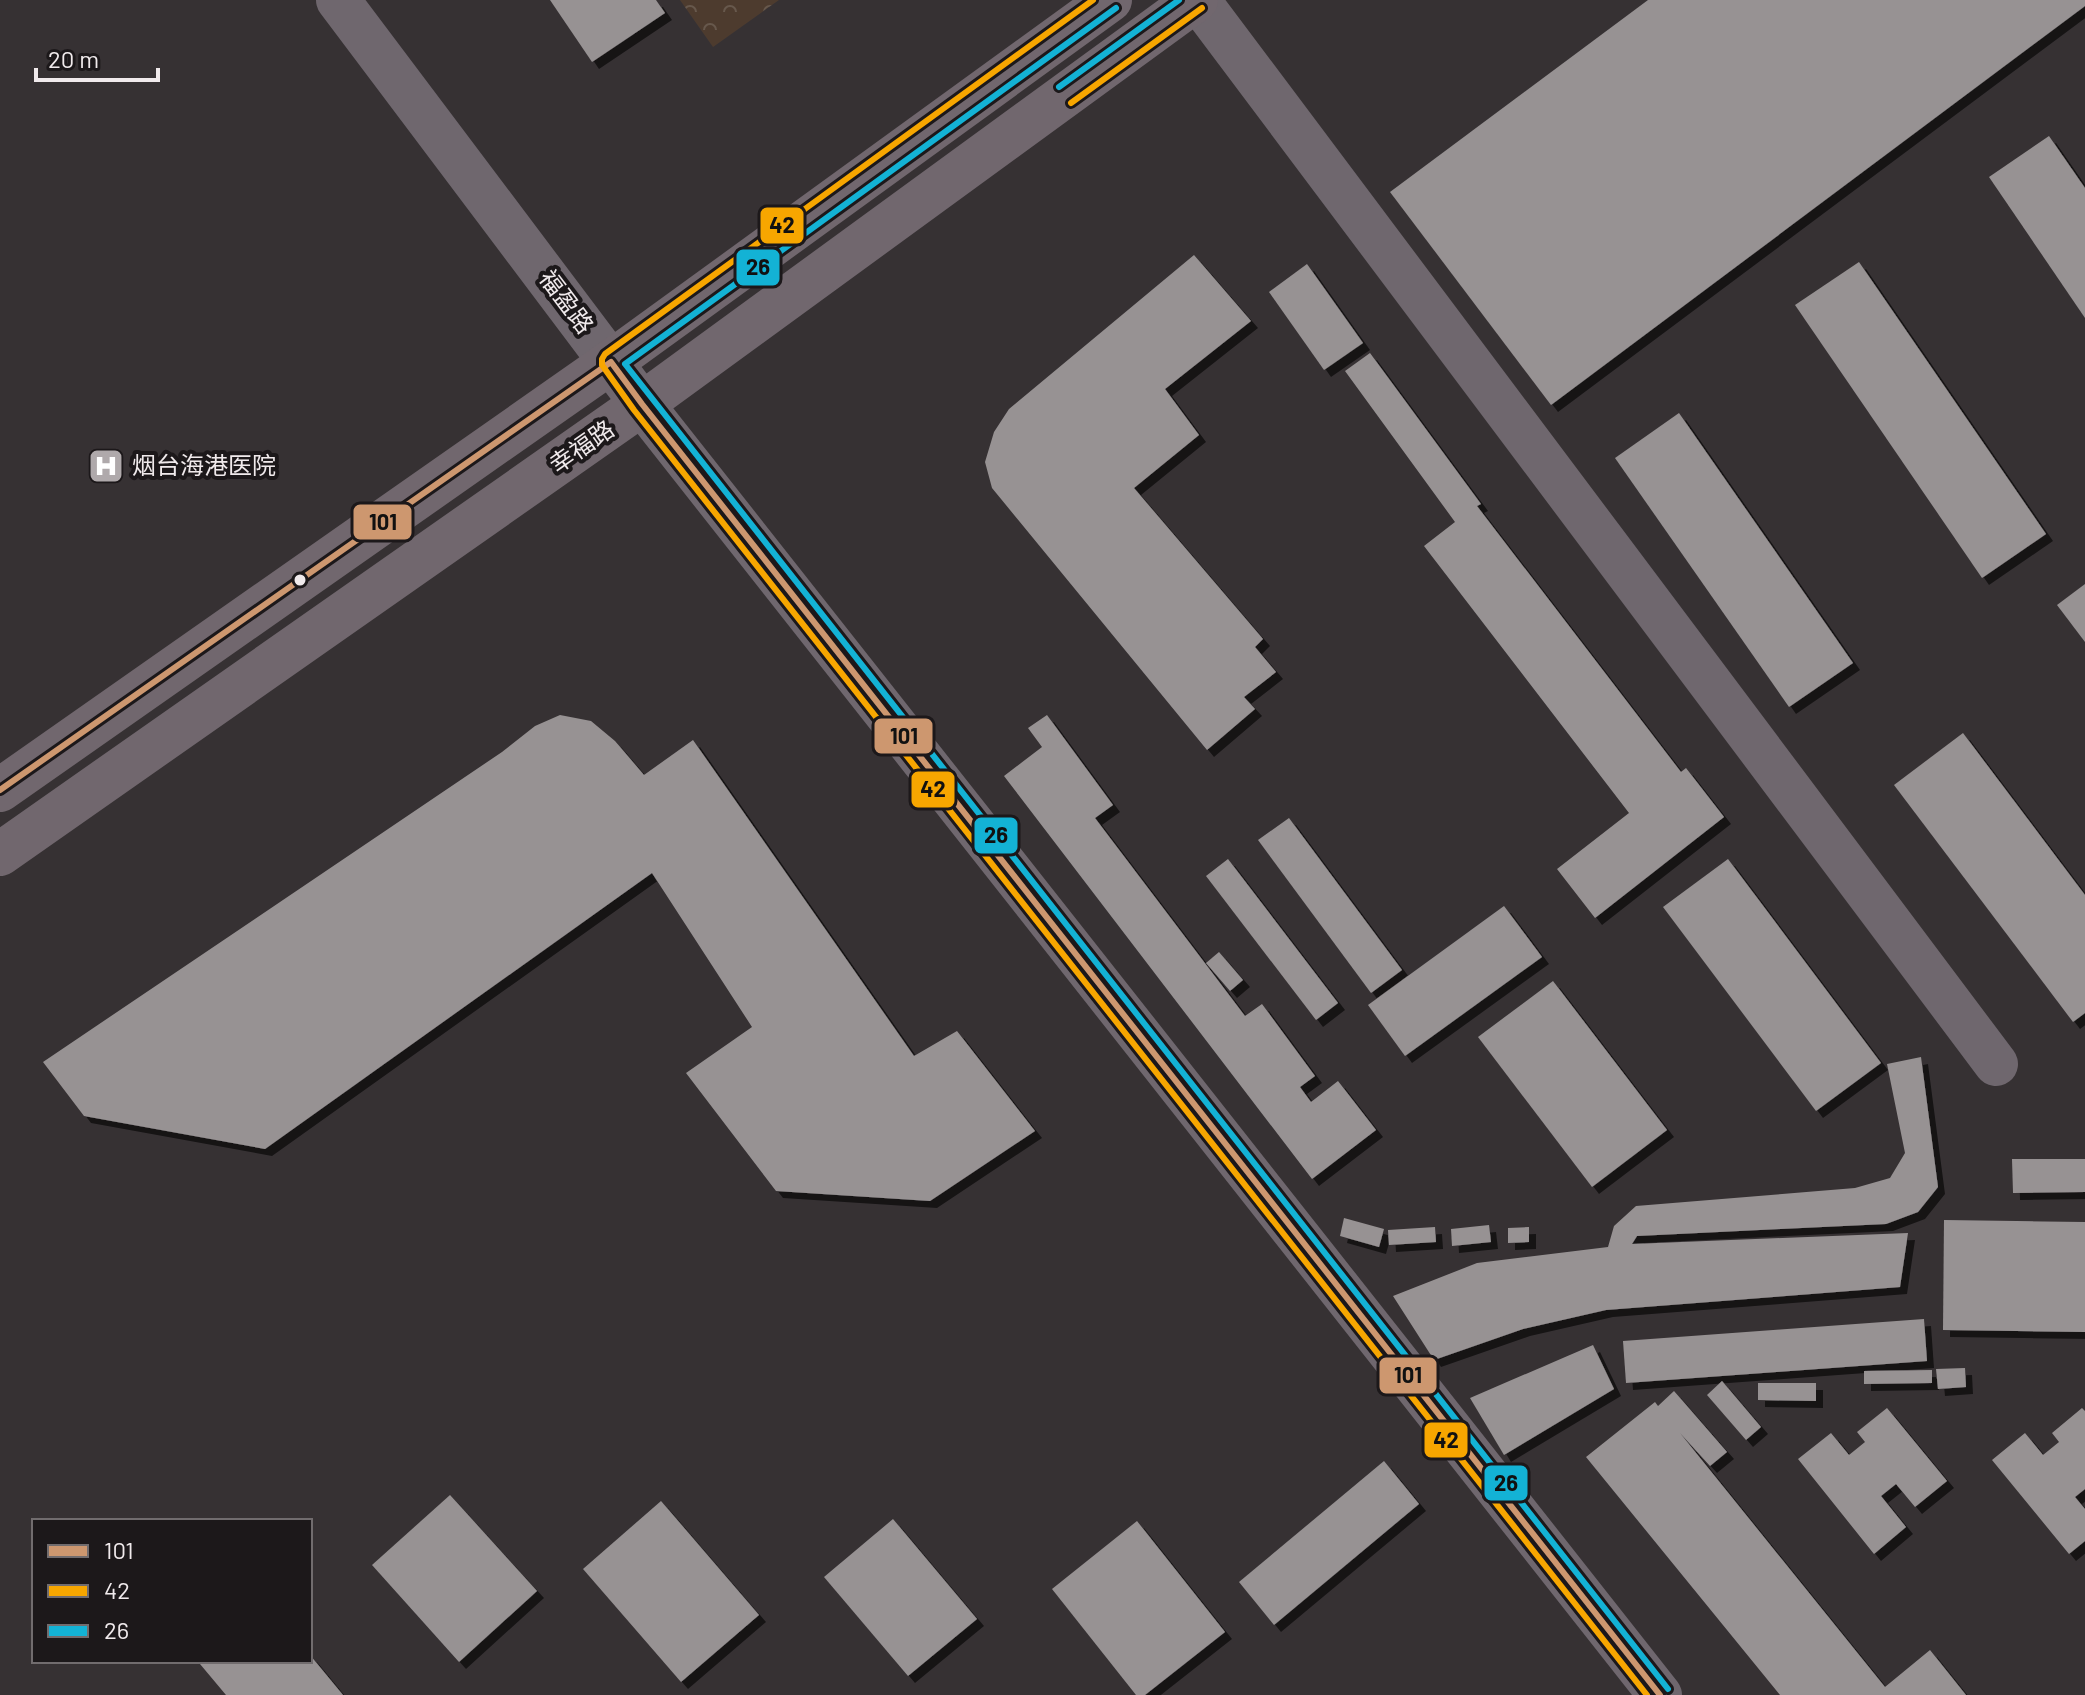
<svg xmlns="http://www.w3.org/2000/svg" width="2085" height="1695" font-family="Barlow,'Noto Sans SC',sans-serif">
<defs>
<pattern id="park-crowns" width="20" height="18" patternUnits="userSpaceOnUse" patternTransform="scale(2)"><rect width="20" height="18" fill="#4d3b2e"/><path d="M2 6a3 3 0 1 1 6 0M12 15a3 3 0 1 1 6 0" fill="none" stroke="#67584c"/></pattern>
<filter id="shadow"><feDropShadow dx="7" dy="7" stdDeviation="0" flood-color="#0009"/></filter>
</defs>
<rect width="100%" height="100%" fill="#363133"/>
<polygon fill="url(#park-crowns)" points="680,0 779,0 713,47"/>
<g fill="#979293" filter="url(#shadow)">
<polygon points="550,0 656,0 665,13 592,62"/>
<polygon points="1648,0 2085,0 2085,6 1551,405 1390,192"/>
<polygon points="2049,136 2085,188 2085,318 1989,177"/>
<polygon points="1194,255 1251,321 1165,389 1199,435 1134,488 1263,639 1255,647 1276,672 1244,697 1255,709 1207,750 992,488 985,462 994,432 1009,409"/>
<polygon points="1859,262 2046,534 1982,578 1795,305"/>
<polygon points="1307,264 1363,343 1324,370 1269,292"/>
<polygon points="1370,353 1481,504 1477,506 1681,772 1686,768 1724,817 1595,918 1557,869 1629,813 1424,546 1455,522 1345,371"/>
<polygon points="1679,413 1853,663 1789,707 1615,458"/>
<polygon points="2085,584 2085,642 2057,605"/>
<polygon points="560,715 591,721 615,741 644,775 693,740 914,1056 957,1031 1035,1131 930,1201 776,1191 686,1073 752,1027 652,873 265,1149 84,1116 43,1062 502,752 535,726"/>
<polygon points="1047,715 1113,805 1095,818 1245,1016 1262,1004 1315,1076 1300,1087 1311,1102 1338,1081 1376,1130 1312,1179 1004,776 1042,747 1028,728"/>
<polygon points="1963,733 2085,895 2085,1013 2073,1022 1894,785"/>
<polygon points="1289,818 1402,970 1371,993 1258,840"/>
<polygon points="1228,859 1338,1003 1316,1020 1206,876"/>
<polygon points="1728,859 1881,1063 1816,1111 1663,907"/>
<polygon points="1504,906 1542,957 1405,1056 1368,1005"/>
<polygon points="1219,952 1243,980 1230,991 1206,963"/>
<polygon points="1553,981 1667,1130 1592,1187 1478,1037"/>
<polygon points="1921,1057 1938,1187 1918,1212 1886,1224 1637,1236 1632,1244 1908,1233 1900,1287 1606,1310 1523,1329 1434,1360 1393,1296 1477,1263 1608,1247 1614,1226 1636,1206 1855,1188 1890,1178 1905,1153 1887,1064"/>
<polygon points="2012,1159 2085,1159 2085,1192 2013,1193"/>
<polygon points="1344,1218 1384,1229 1379,1247 1340,1236"/>
<polygon points="1944,1220 2085,1222 2085,1332 1943,1330"/>
<polygon points="1489,1225 1491,1242 1452,1246 1451,1229"/>
<polygon points="1435,1227 1436,1242 1389,1245 1388,1230"/>
<polygon points="1529,1227 1529,1242 1508,1243 1508,1228"/>
<polygon points="1924,1319 1927,1361 1626,1383 1623,1341"/>
<polygon points="1593,1345 1614,1389 1504,1455 1470,1398"/>
<polygon points="1965,1368 1966,1387 1938,1389 1936,1369"/>
<polygon points="1932,1370 1932,1383 1864,1384 1864,1371"/>
<polygon points="1722,1381 1761,1427 1746,1440 1707,1395"/>
<polygon points="1758,1383 1816,1383 1816,1401 1758,1400"/>
<polygon points="1674,1391 1727,1452 1710,1466 1680,1433 1885,1687 1930,1650 1966,1695 1780,1695 1586,1457 1655,1402 1658,1406"/>
<polygon points="1887,1408 1947,1481 1915,1507 1896,1484 1881,1496 1906,1527 1874,1554 1798,1459 1831,1433 1849,1455 1865,1442 1857,1432"/>
<polygon points="2082,1408 2085,1411 2085,1489 2075,1497 2085,1509 2085,1541 2069,1554 1992,1460 2025,1433 2043,1455 2059,1442 2052,1433"/>
<polygon points="1384,1461 1419,1504 1274,1625 1239,1582"/>
<polygon points="450,1495 537,1591 459,1662 372,1565"/>
<polygon points="661,1501 759,1615 681,1682 583,1569"/>
<polygon points="893,1519 977,1619 908,1676 824,1577"/>
<polygon points="1137,1521 1225,1632 1145,1695 1136,1695 1052,1589"/>
<polygon points="310,1655 343,1695 226,1695 200,1664 204,1661 310,1661"/>
</g>
<g fill="none" stroke-linecap="round" stroke-linejoin="round">
<g stroke="#6f676e" stroke-width="44">
<polyline points="338,0 642,404 1660,1695"/>
<polyline points="1198,0 1996,1064"/>
</g>
<g stroke="#71676e" stroke-width="44">
<polyline points="0,790 611,362 1110,0"/>
<polyline points="0,854 642,404 1196,0"/>
</g>
<defs>
<polyline id="bus-1" points="0,790 611,362 642,404 1660,1695"/>
<g id="bus-2">
<polyline points="1093,0 605,354 602,359 602,365 634,410 1647,1695"/>
<polyline points="1071,103 1202,8"/>
</g>
<g id="bus-3">
<polyline points="1116,8 625,364 1668,1689"/>
<polyline points="1059,87 1179,0"/>
</g>
</defs>
<use href="#bus-1" stroke="#1c181a" stroke-width="12"/>
<use href="#bus-2" stroke="#1c181a" stroke-width="12"/>
<use href="#bus-3" stroke="#1c181a" stroke-width="12"/>
<use href="#bus-1" stroke="#cd976f" stroke-width="6"/>
<use href="#bus-2" stroke="#f7a600" stroke-width="6"/>
<use href="#bus-3" stroke="#13b2d5" stroke-width="6"/>
</g>
<defs>
<symbol id="hospital-square" viewBox="-11 -11 22 22"><rect x="-9" y="-9" width="18" height="18" rx="4" fill="#afa9ab" stroke="#1c181a"/><path d="M-5-5h3v3.5h4V-5h3V5h-3V1.5h-4V5h-3Z" fill="#fff"/></symbol>
</defs>
<g fill-rule="evenodd">
<use href="#hospital-square" x="86" y="446" width="40" height="40"/>
</g>
<circle fill="#f0eaec" stroke="#1c181a" stroke-width="3" cx="300" cy="580" r="7"/>
<g text-anchor="middle" stroke-width="8" stroke-linejoin="round" paint-order="stroke">
<g font-size="24" fill="#f0eaec" stroke="#1c181a">
<text transform="translate(566 302) rotate(53)" y="8">福盈路</text>
<text transform="translate(582 447) rotate(-35)" y="8">幸福路</text>
</g>
<g font-size="24" fill="#f0eaec" stroke="#1c181a" text-anchor="start">
<text x="132" y="474">烟台海港医院</text>
</g>
</g>
<g stroke="#1c181a" stroke-width="3">
<rect x="759" y="206" width="46" height="39" rx="8" fill="#f7a600"/>
<rect x="735" y="248" width="46" height="39" rx="8" fill="#13b2d5"/>
<rect x="352" y="503" width="61" height="38" rx="8" fill="#cd976f"/>
<rect x="873" y="717" width="61" height="38" rx="8" fill="#cd976f"/>
<rect x="910" y="770" width="46" height="39" rx="8" fill="#f7a600"/>
<rect x="973" y="816" width="46" height="39" rx="8" fill="#13b2d5"/>
<rect x="1378" y="1356" width="60" height="39" rx="8" fill="#cd976f"/>
<rect x="1423" y="1421" width="46" height="38" rx="8" fill="#f7a600"/>
<rect x="1483" y="1464" width="46" height="38" rx="8" fill="#13b2d5"/>
</g>
<g font-size="22" text-anchor="middle" font-weight="bold" fill="#111">
<text x="782" y="233">42</text>
<text x="758" y="275">26</text>
<text x="383" y="530">101</text>
<text x="904" y="744">101</text>
<text x="933" y="797">42</text>
<text x="996" y="843">26</text>
<text x="1408" y="1383">101</text>
<text x="1446" y="1448">42</text>
<text x="1506" y="1491">26</text>
</g>
<rect x="32" y="1519" width="280" height="144" fill="#1c181a" stroke="#716c6e" stroke-width="2"/>
<rect x="48" y="1545" width="40" height="12" fill="#cd976f" stroke="#716c6e" stroke-width="2"/>
<text x="104" y="1559" font-size="24" fill="#f0eaec">101</text>
<rect x="48" y="1585" width="40" height="12" fill="#f7a600" stroke="#716c6e" stroke-width="2"/>
<text x="104" y="1599" font-size="24" fill="#f0eaec">42</text>
<rect x="48" y="1625" width="40" height="12" fill="#13b2d5" stroke="#716c6e" stroke-width="2"/>
<text x="104" y="1639" font-size="24" fill="#f0eaec">26</text>
<path d="M36 68v12h122v-12" fill="none" stroke="#f0eaec" stroke-width="4"/>
<text x="48" y="68" font-size="24" fill="#f0eaec" stroke="#1c181a" stroke-width="6" paint-order="stroke">20 m</text>
</svg>
